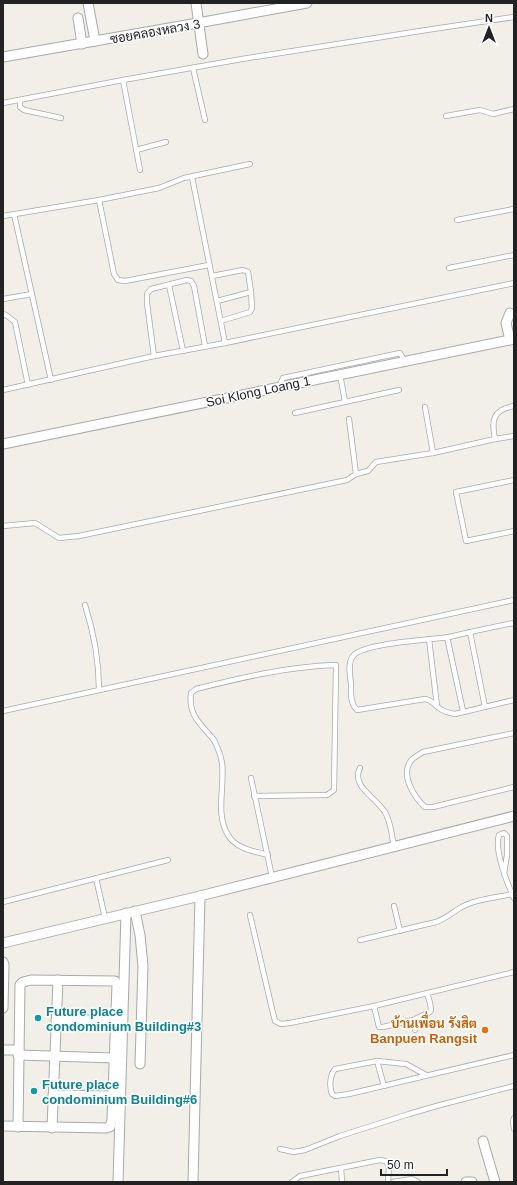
<svg xmlns="http://www.w3.org/2000/svg" width="517" height="1185" font-family="Helvetica,Sarabun,sans-serif">
<rect width="100%" height="100%" fill="#f2efe9"/>
<g fill="none" stroke-linecap="round" stroke-linejoin="round">
<defs>
<g id="service">
<polyline points="193,68 205,120"/>
<polyline points="123,80 140,170"/>
<polyline points="20,100 20,107 24,110 61,118"/>
<polyline points="3,103 123,80 242,59 433,29 514,17"/>
<polyline points="446,116 480,110 493,114 514,109"/>
<polyline points="136,150 166,142"/>
<polyline points="192,177 225,343"/>
<polyline points="14,214 51,380"/>
<polyline points="3,216 99,200"/>
<polyline points="457,220 514,209"/>
<polyline points="209,265 125,281 118,280 114,274 99,200 159,188 184,178 250,164"/>
<polyline points="449,268 514,255"/>
<polyline points="212,276 243,270 248,272 251,292 217,301"/>
<polyline points="169,285 183,351"/>
<polyline points="3,299 32,294"/>
<polyline points="3,314 6,315 15,322 28,385"/>
<polyline points="221,321 250,312 252,308 251,292"/>
<polyline points="154,356 147,303 147,294 151,289 187,280 191,281 194,286 205,346"/>
<polyline points="340,375 345,401"/>
<polyline points="279,387 283,378 400,353 405,362"/>
<polyline points="3,390 154,356 225,343 514,283"/>
<path d="M514,406C493,410 491,420 495,439L514,436"/>
<polyline points="425,407 433,453"/>
<polyline points="295,413 399,390"/>
<polyline points="349,419 356,474"/>
<polyline points="514,480 456,492 466,541 514,531"/>
<polyline points="3,526 35,523 59,538 79,536 347,480 356,474 368,471 376,462 433,453 495,439"/>
<path d="M85,605C94,633 99,660 99,690"/>
<path d="M514,623C492,627 470,632 449,637C430,640 365,643 354,655C347,661 350,676 351,684C351,693 350,703 357,710L425,699C432,700 433,704 439,708C444,712 449,713 455,714L514,700"/>
<polyline points="470,632 485,707"/>
<polyline points="447,637 463,711"/>
<polyline points="429,639 437,706"/>
<polyline points="3,711 514,600"/>
<path d="M514,733L423,752C419,755 413,757 410,762C401,776 414,797 425,807H433L514,787"/>
<path d="M360,768C350,787 379,799 386,814C391,824 392,836 394,847"/>
<polyline points="251,778 272,877"/>
<path d="M254,796L327,795L334,790L336,665C290,666 240,678 196,689L191,693C188,716 201,724 214,740C217,746 221,757 222,763C225,786 215,814 228,835C236,849 254,851 268,855"/>
<path d="M504,874L507,855V836L504,833L499,835C494,850 507,883 514,898"/>
<polyline points="96,878 105,918"/>
<polyline points="3,902 168,860"/>
<polyline points="394,906 400,931"/>
<polyline points="250,915 273,1013 275,1021 281,1024 290,1023 374,1006 514,972"/>
<path d="M360,940L436,922C445,919 452,913 460,908C475,899 495,898 512,894"/>
<polyline points="374,1006 379,1027 383,1027 413,1020"/>
<polyline points="415,1030 413,1020 430,1012 431,1010 430,1003 427,993"/>
<polyline points="377,1061 384,1086"/>
<path d="M426,1075L406,1064L377,1061L335,1069C330,1075 329,1086 332,1094L335,1096L349,1094L514,1055"/>
<polyline points="514,1118 513,1121 514,1129"/>
<polyline points="280,1149 294,1152 305,1150 340,1136 409,1114 440,1105 514,1086"/>
<polyline points="341,1168 342,1182"/>
<polyline points="292,1182 300,1176 380,1160 386,1161 389,1167 388,1182"/>
<polyline points="393,1182 412,1179 418,1182"/>
</g>
<g id="minor">
<polyline points="88,3 95,41"/>
<polyline points="196,3 203,54"/>
<polyline points="78,18 82,44"/>
<polyline points="3,57 198,23 307,3"/>
<polyline points="510,313 506,323 510,340"/>
<polyline points="3,444 514,339"/>
<polyline points="135,911 140,935 143,966 140,1064"/>
<polyline points="3,943 200,896 514,816"/>
<polyline points="3,962 4,965 3,1008"/>
<polyline points="56,1020 115,1020"/>
<polyline points="3,1050 19,1050"/>
<polyline points="18,1055 114,1058"/>
<polyline points="53,1095 112,1096"/>
<polyline points="3,1126 106,1128 110,1127 112,1120 117,985 115,981 31,980 23,982 20,985 18,1127"/>
<polyline points="52,1128 58,980"/>
<polyline points="483,1141 495,1182"/>
<polyline points="118,1182 126,913"/>
<polyline points="193,1182 200,896"/>
<polyline points="466,1182 472,1182"/>
</g>
</defs>
<use href="#service" stroke="#a9a9a9" stroke-width="6"/>
<use href="#minor" stroke="#a9a9a9" stroke-width="11"/>
<use href="#service" stroke="#fff" stroke-width="4.5"/>
<use href="#minor" stroke="#fff" stroke-width="9"/>
</g>
<g fill="#0f9aa8" stroke="#fff" stroke-width="1.5">
<circle cx="38" cy="1018" r="4"/>
<circle cx="34" cy="1091" r="4"/>
</g>
<circle fill="#e8710a" stroke="#fff" stroke-width="1.5" cx="485" cy="1030" r="4"/>
<g text-anchor="middle" stroke-width="3" stroke-linejoin="round" paint-order="stroke">
<g font-size="13" fill="#222" stroke="#fff">
<text transform="translate(155 31) rotate(-10)" y="5">ซอยคลองหลวง 3</text>
<text transform="translate(258 391) rotate(-12)" y="5">Soi Klong Loang 1</text>
</g>
<g font-size="13" font-weight="bold" fill="#0d838f" stroke="#fff" text-anchor="start">
<text x="46" y="1016">Future place<tspan x="46" dy="15">condominium Building#3</tspan></text>
<text x="42" y="1089">Future place<tspan x="42" dy="15">condominium Building#6</tspan></text>
</g>
<g font-size="13" font-weight="bold" fill="#c56008" stroke="#fff" text-anchor="end">
<text x="477" y="1028">บ้านเพื่อน รังสิต<tspan x="477" dy="15">Banpuen Rangsit</tspan></text>
</g>
</g>
<rect width="517" height="1185" fill="none" stroke="#222222" stroke-width="8"/>
<g transform="translate(489 28)" stroke="#ffffff" stroke-width="3" paint-order="stroke">
<path d="M0-3L7 15L0 10L-7 15Z" fill="#222222"/>
<text y="-6" font-size="11" font-weight="bold" text-anchor="middle" fill="#222222">N</text>
</g>
<path d="M381 1169v6h66v-6" fill="none" stroke="#222222" stroke-width="2"/>
<text x="387" y="1169" font-size="12" fill="#222222" stroke="#ffffff" stroke-width="3" paint-order="stroke">50 m</text>
</svg>
